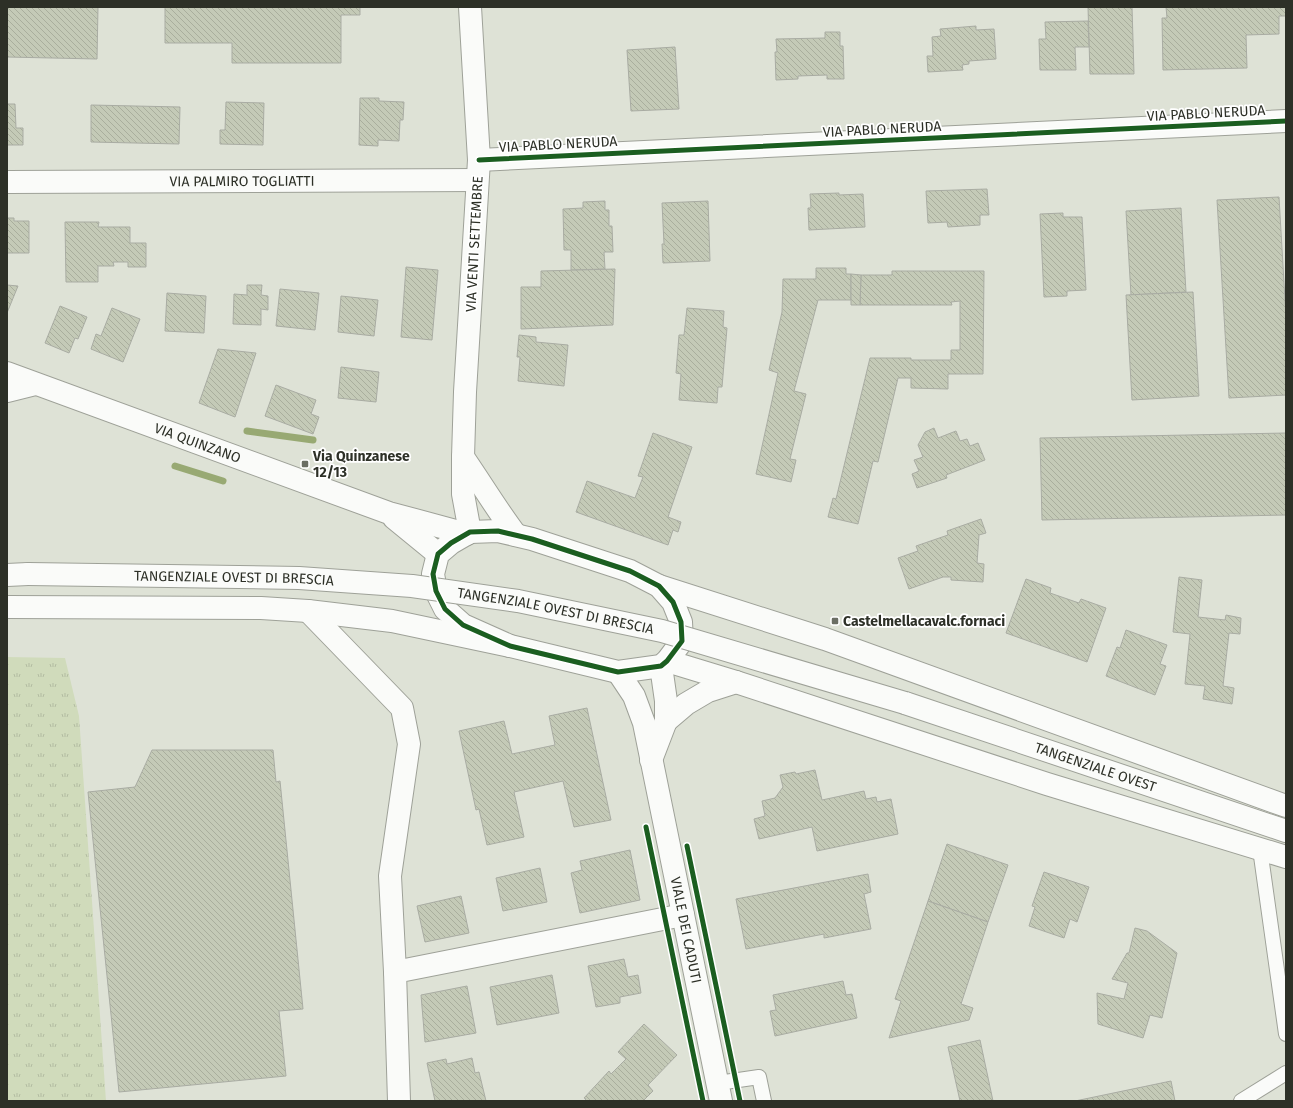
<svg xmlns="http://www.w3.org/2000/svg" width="1293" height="1108" font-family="'Fira Sans',sans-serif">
<defs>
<pattern id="grass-tufts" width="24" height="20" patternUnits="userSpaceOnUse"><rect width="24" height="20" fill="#d0dbbb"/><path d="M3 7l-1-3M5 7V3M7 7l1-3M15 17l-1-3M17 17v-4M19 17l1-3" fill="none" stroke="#b3bca1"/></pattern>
<pattern id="building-back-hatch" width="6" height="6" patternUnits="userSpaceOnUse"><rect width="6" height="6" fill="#c4cab7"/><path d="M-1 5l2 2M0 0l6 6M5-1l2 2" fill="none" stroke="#a9ae9d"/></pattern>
</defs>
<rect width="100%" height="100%" fill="#dee2d6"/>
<polygon fill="url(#grass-tufts)" points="7,657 65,658 79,716 106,1101 7,1101"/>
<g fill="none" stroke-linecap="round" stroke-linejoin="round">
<g stroke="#98a973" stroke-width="7">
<polyline points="247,431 313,440"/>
<polyline points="175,466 223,481"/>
</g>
</g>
<g fill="url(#building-back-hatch)" stroke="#a9aca3">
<polygon points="7,7 98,7 97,59 7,57"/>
<polygon points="165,7 360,7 360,15 341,15 341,63 232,63 232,43 165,43"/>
<polygon points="1088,7 1132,7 1134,74 1090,74"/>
<polygon points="1166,7 1286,7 1286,16 1279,16 1279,34 1246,35 1247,68 1163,70 1162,18 1167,18"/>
<polygon points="1088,21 1089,47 1075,47 1076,70 1040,70 1039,39 1046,39 1045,22"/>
<polygon points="976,26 976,30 994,29 996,59 969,61 969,64 962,65 963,70 928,72 927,56 933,56 932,37 941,36 940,29"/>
<polygon points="825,32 840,32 840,46 843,46 844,79 827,79 827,75 798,76 798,79 776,80 775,52 777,52 776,39 825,38"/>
<polygon points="675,47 679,109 631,111 627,50"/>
<polygon points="360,98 379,98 379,101 404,102 403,120 400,120 399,141 378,140 378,146 359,145"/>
<polygon points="226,102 264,103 263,145 220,144 220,130 225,130"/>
<polygon points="7,104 15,104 16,128 23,128 23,145 7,145"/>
<polygon points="91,105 180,107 179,144 91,142"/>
<polygon points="987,189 989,215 980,215 980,225 948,227 947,222 928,223 926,191"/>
<polygon points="839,193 839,195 863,194 865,227 809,230 808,208 811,208 810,194"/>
<polygon points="1279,197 1286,317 1286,395 1229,398 1217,200"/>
<polygon points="605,201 605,210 609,210 609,226 612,226 613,252 604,252 605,269 571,270 571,250 564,250 563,209 583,208 583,202"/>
<polygon points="708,201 710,261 663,263 662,244 664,244 662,203"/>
<polygon points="1181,208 1186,292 1131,295 1126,211"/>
<polygon points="1063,213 1063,217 1082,217 1086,290 1067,291 1067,296 1044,297 1040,214"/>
<polygon points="7,218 14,218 14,221 29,221 29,253 7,253"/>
<polygon points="65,222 99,222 98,227 130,227 130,243 146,243 146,267 128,267 128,262 113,262 114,266 98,266 98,282 66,282"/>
<polygon points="406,267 438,270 432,340 401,337"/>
<polygon points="816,268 846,268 846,274 851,274 851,300 818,300 794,391 806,394 790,459 796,460 791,482 756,474 778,373 769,370 782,312 783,279 816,279"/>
<polygon points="615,269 613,325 521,329 521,287 541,287 541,271"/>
<polygon points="892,271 984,271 983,374 948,374 948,389 911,388 911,378 898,378 878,462 873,461 858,524 828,517 833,498 836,499 870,358 911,358 911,360 951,360 951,350 960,350 960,301 951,302 952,305 860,305 861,275 892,275"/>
<polygon points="851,274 861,275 860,305 851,305"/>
<polygon points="7,285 18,286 7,313"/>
<polygon points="247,285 262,285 261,295 268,296 268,310 261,309 261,325 233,324 234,294 247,295"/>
<polygon points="280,289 319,293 315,330 276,326"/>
<polygon points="1193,292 1199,396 1132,400 1126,295"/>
<polygon points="167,293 206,296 204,333 165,331"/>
<polygon points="341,296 378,300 374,336 338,332"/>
<polygon points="60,306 87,317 78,339 75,338 69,353 45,343"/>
<polygon points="112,308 140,319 123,362 91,349 96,334 101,336"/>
<polygon points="687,308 724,311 723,327 727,328 722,387 718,387 717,403 679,400 681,374 676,373 679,335 684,335"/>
<polygon points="519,335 536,337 536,342 568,345 564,386 518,381 520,357 517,357"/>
<polygon points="218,349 256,353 235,417 199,403"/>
<polygon points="341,367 379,372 376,402 338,398"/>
<polygon points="276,385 316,400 311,414 319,417 313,434 265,416"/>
<polygon points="934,428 938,438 956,431 960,441 967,439 970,446 978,443 985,460 946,475 947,478 917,488 912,474 919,471 914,460 923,457 918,445 925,432"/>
<polygon points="653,433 692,447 668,517 681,522 678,532 673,530 668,545 576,512 587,481 635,498 643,477 638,476"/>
<polygon points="1286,433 1286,515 1042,520 1040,438"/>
<polygon points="981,519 986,533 979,535 977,563 984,564 983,582 951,580 951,577 943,577 909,589 898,558 918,551 916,546 948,535 947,531"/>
<polygon points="1179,577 1202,580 1198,617 1225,620 1226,615 1241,618 1240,634 1229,633 1223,686 1234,688 1232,704 1203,699 1205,686 1185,684 1190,634 1173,632"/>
<polygon points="1026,579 1051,588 1050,593 1079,603 1081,599 1106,608 1087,662 1006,633"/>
<polygon points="1126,630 1167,645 1160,664 1166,666 1155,695 1106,676 1117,647 1120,648"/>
<polygon points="587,708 611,820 574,827 563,781 514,792 524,837 487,845 479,809 476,810 459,731 504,721 512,754 555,745 549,716"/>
<polygon points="152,750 273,750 276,782 280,781 303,1009 279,1011 286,1076 119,1092 88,792 135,787"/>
<polygon points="815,770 822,800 864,791 866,799 876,797 877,802 891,799 898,834 817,851 812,827 759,839 754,819 765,816 762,801 775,798 783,787 780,775 795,772 796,774"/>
<polygon points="947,844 1008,865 988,922 928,901"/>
<polygon points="630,850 640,900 580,913 571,873 582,870 580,861"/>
<polygon points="540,868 547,902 503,911 496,878"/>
<polygon points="1044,872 1089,887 1077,922 1070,919 1064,938 1029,926 1035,907 1032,906"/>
<polygon points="868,874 871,892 864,894 871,929 824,938 824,934 746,949 736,899"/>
<polygon points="461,896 469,933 425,942 417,906"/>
<polygon points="928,901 988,922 961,1004 973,1008 969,1020 889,1038 901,1001 895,999"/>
<polygon points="1135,928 1147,931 1177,953 1162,1018 1150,1015 1143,1038 1098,1024 1097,993 1124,999 1128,983 1112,979 1127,953 1129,953"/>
<polygon points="624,959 628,977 638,975 641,993 620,997 620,1003 596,1007 588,966"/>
<polygon points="552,975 559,1013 497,1025 490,987"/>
<polygon points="843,981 846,995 852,994 857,1018 775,1036 770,1011 776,1010 773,995"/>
<polygon points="467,986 476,1033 425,1042 421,995"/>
<polygon points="644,1024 677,1055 648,1085 653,1091 643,1101 584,1101 586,1099 584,1098 609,1071 611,1074 626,1059 618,1052"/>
<polygon points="980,1040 993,1101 960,1101 948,1047"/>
<polygon points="472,1058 475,1073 479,1072 486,1101 435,1101 427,1063 446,1059 447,1064"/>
<polygon points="1171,1081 1175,1101 1075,1101"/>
</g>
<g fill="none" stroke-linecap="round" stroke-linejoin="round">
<defs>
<g id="lane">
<polyline points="1260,849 1286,1034"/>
<polyline points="718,1083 759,1077 764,1101"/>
<polyline points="1241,1101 1286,1073"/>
</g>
<g id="street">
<polyline points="479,160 1286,121"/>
<path id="s1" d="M7,182L477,180"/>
<polyline points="308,611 402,708 409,744 390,876 395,972"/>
<polyline points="399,1101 395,972 683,915"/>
</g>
<g id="secondary">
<polyline points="470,7 479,160 465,392 463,457 463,494 470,532"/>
<path id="s2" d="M7,373L389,513L467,534"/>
<path d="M463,457C481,483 497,510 516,535"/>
<polyline points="394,518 438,554"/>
<polygon points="498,531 532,539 630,571 659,586 673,602 681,622 682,641 667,661 661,666 618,672 510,646 463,625 445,609 436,591 433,574 438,554 451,543 470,532"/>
<path id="s3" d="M618,672L634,696L644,723L721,1101"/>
<polyline points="666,721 686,704 708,691 736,682"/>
<polyline points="651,760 666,721 666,701 661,666"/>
</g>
<g id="primary">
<polyline points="7,391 35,384"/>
<polyline points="7,575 28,574"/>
<polyline points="659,586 825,639 1286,806"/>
<polyline points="7,607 261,608 308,611 392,621 510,646"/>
<polyline points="667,661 736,682 1047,784 1286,857"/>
<path id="s4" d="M905,703L1286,831"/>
</g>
</defs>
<use href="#lane" stroke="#9ea198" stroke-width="16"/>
<use href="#street" stroke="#9ea198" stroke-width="24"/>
<use href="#secondary" stroke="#9ea198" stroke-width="24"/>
<use href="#primary" stroke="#9ea198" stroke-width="24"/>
<use href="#lane" stroke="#fafbf9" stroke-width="14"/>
<use href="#street" stroke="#fafbf9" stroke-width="22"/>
<use href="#secondary" stroke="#fafbf9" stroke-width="22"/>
<use href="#primary" stroke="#fafbf9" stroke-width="22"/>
<defs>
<g id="primary-bridge">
<path id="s5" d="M28,574L299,578L412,586L518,601L662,631L905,703"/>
</g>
</defs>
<use href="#primary-bridge" stroke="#9ea198" stroke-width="24" stroke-linecap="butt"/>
<use href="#primary-bridge" stroke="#fafbf9" stroke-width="22"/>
<defs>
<g id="cycleway">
<polyline points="479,160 1286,121"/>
<polygon points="498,531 532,539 630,571 659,586 673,602 681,622 682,641 667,661 661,666 618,672 510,646 463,625 445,609 436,591 433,574 438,554 451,543 470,532"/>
<polyline points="646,827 703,1101"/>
<polyline points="687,846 740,1101"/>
</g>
</defs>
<use href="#cycleway" stroke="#fff" stroke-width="8"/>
<use href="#cycleway" stroke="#1b5e20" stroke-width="5"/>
</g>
<g fill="#6b6e64" stroke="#fff" stroke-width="1.5">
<rect x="301" y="460" width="8" height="8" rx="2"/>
<rect x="831" y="617" width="8" height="8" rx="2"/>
</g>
<g text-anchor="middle" stroke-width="3.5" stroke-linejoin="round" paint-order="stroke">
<g font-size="14" fill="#2d3027" stroke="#fff">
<text transform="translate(1206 113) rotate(-3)" y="5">VIA PABLO NERUDA</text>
<text transform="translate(882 129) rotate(-3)" y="5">VIA PABLO NERUDA</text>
<text transform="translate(558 144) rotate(-3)" y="5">VIA PABLO NERUDA</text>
<text dy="5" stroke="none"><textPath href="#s1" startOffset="235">VIA PALMIRO TOGLIATTI</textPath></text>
<text transform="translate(474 244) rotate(-87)" y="5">VIA VENTI SETTEMBRE</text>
<text dy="5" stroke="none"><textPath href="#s2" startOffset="203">VIA QUINZANO</textPath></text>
<text dy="5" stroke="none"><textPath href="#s5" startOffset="206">TANGENZIALE OVEST DI BRESCIA</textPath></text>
<text dy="5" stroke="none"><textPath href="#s5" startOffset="530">TANGENZIALE OVEST DI BRESCIA</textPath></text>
<text dy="5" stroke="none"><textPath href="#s4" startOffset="201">TANGENZIALE OVEST</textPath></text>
<text dy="5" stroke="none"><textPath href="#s3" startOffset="269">VIALE DEI CADUTI</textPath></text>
</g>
<g font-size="14" font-weight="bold" fill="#2d3027" stroke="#fff" text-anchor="start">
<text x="313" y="461">Via Quinzanese<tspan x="313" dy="16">12/13</tspan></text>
<text x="843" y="626">Castelmellacavalc.fornaci</text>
</g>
</g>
<rect width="1293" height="1108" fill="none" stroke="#2d3027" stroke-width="16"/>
</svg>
